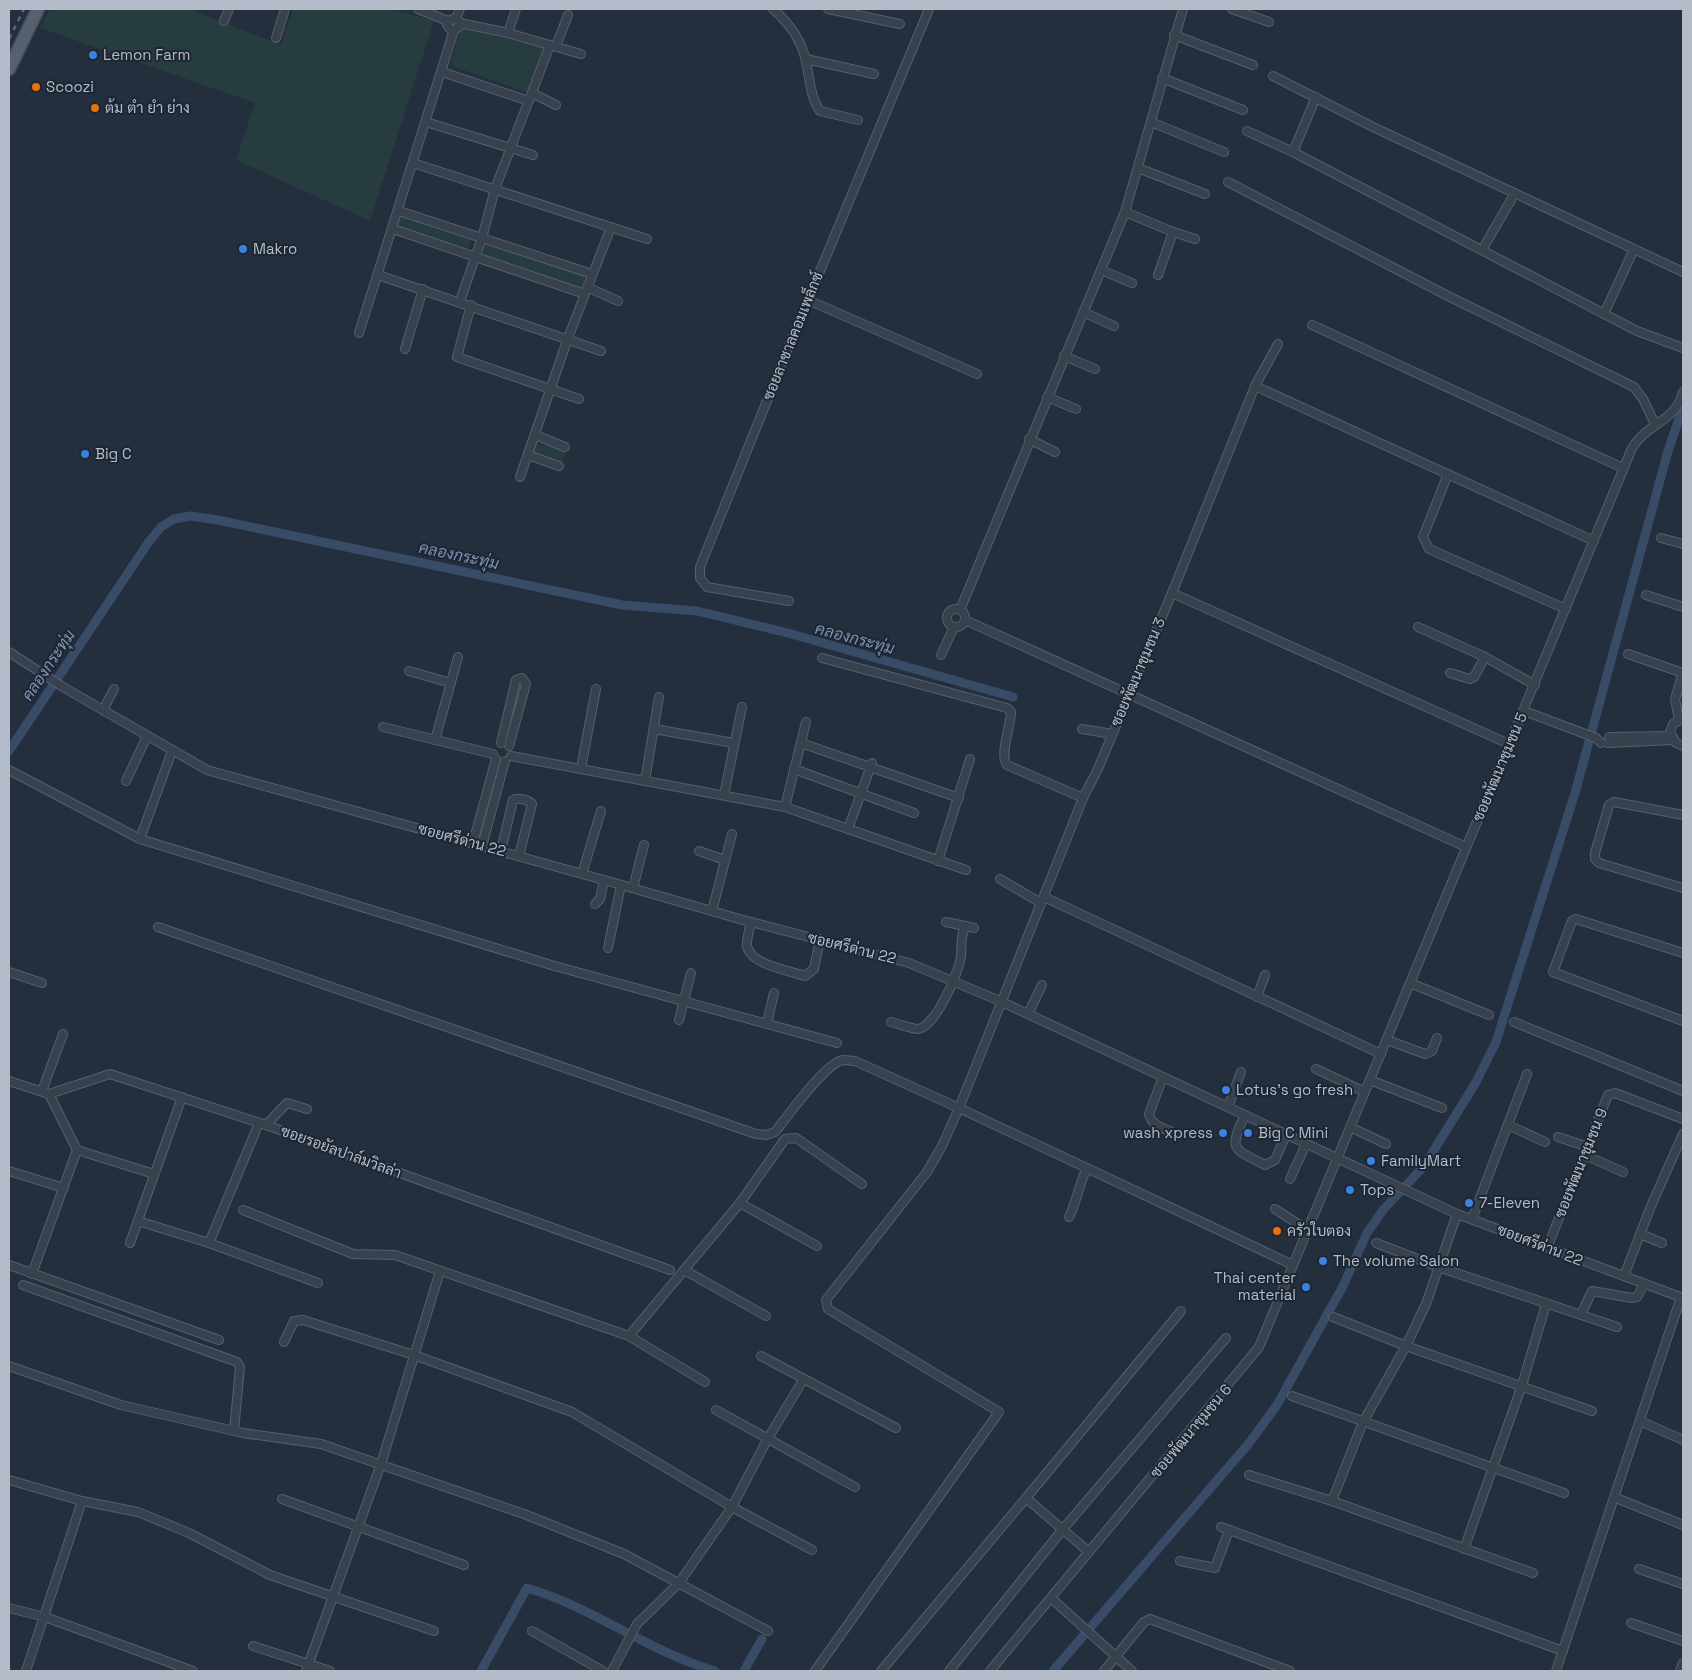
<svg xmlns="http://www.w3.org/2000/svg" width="1692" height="1680" font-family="'Space Grotesk',Sarabun,sans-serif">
<rect width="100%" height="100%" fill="#242f3e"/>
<g fill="#263c3f">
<polygon points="50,9 189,9 281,45 293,9 392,9 434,21 370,221 236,160 255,103 40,28"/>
<polygon points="461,28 544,47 528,93 452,66 451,61"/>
<polygon points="401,216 471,240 467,250 398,226"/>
<polygon points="486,243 587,276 583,289 481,256"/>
<polygon points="536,443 566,452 562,462 533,453"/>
</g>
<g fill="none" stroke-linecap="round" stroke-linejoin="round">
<g stroke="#394c67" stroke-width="9">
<polyline points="9,751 148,543 161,527 174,519 190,516 218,520 622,605 697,611 788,633 1013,697"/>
<path d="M481,1671L527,1588C593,1607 649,1652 715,1671"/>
<polyline points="744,1671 762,1639"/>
<polyline points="1053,1671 1250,1442 1277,1405 1313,1340 1343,1286 1367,1233 1383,1210 1424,1166 1475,1084 1496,1042 1575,793 1668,451 1683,407"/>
</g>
<defs>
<g id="street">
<polyline points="418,9 448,21"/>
<path d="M773,9C789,23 802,40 806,62C810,78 810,97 820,111L858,120"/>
<polyline points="828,9 900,24"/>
<polyline points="1232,9 1269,22"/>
<polyline points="456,18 459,21 459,27 454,30 451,30 447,25 448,21 456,18 460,9"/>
<polyline points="224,21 229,9"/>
<polyline points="460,23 508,33 581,54"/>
<polyline points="508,33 516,9"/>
<polyline points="1174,35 1253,65"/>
<polyline points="276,38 285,9"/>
<polyline points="556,46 568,15"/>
<polyline points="806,59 874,74"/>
<polyline points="442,72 529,101"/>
<polyline points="1273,76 1373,127 1683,272"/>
<polyline points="1162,78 1243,110"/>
<polyline points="532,93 556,105"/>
<polyline points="426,122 533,155"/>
<polyline points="1151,122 1224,152"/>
<polyline points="1247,131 1293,152 1637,331 1683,348"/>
<polyline points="1293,152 1316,97"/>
<polyline points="413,163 647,239"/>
<polyline points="1138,168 1205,194"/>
<polyline points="1228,182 1450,297 1634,387 1643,399 1655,424"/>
<polyline points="399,211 592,274"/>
<polyline points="1125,212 1173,232 1158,275"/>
<polyline points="393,229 585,294"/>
<polyline points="1173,232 1195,239"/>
<polyline points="1482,250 1515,193"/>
<polyline points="1101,270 1132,283"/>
<polyline points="378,275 601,351"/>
<polyline points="587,287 618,301"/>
<polyline points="808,300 977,374"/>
<polyline points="460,301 482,238 495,189 550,45"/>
<polyline points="471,305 457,357 579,399"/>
<polyline points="1083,312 1114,326"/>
<polyline points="1604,314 1634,249"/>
<polyline points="1312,325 1623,468"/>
<polyline points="359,333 454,30"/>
<polyline points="405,349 423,289"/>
<polyline points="1064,356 1095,369"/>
<polyline points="1255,386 1594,541"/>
<polyline points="1047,397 1076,409"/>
<polyline points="535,435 565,447"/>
<polyline points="1029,439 1055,452"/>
<polyline points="528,455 559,466"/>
<polyline points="1448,474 1423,537 1429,549 1566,609"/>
<polyline points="520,477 568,338 611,227"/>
<polyline points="1661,538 1683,544"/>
<polyline points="1172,593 1509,744"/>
<polyline points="1646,595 1683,607"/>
<polyline points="789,601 707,587 700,578 700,567 793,336 929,9"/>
<circle cx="956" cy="618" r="9"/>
<polyline points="960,610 1125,212 1183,9"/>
<polyline points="965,620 1466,847"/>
<polyline points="1418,627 1485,657 1535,685"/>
<polyline points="9,652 63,687 207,770 604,880 743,920 909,963 1000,1001 1457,1214 1683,1298"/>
<polyline points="1628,654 1683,673"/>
<polyline points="941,655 954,627"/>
<path d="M822,658L1007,708L1011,712C1011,725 999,755 1007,765L1083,798"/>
<polyline points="409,671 451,683"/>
<polyline points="1450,673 1470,679 1474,677 1485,657"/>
<polyline points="103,710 114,689"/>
<polyline points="1524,711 1596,738 1601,743"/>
<polyline points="1683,718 1673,724 1670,732 1676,743 1683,746"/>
<polyline points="1679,719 1675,699 1683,672"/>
<polyline points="383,727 493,754"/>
<polyline points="654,729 734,743"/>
<polyline points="1082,729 1112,734"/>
<polyline points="1609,737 1669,736"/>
<polyline points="435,740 458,657"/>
<polyline points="501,743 516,680 522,678 526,684 509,746"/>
<polyline points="801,743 959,798"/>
<polyline points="1608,743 1673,740"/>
<polyline points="511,756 785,807 966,870"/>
<polyline points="581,768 596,689"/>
<polyline points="794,769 914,813"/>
<polyline points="9,770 140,839 551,965 837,1043"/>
<polyline points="126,781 147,736"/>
<polyline points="645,781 659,697"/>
<polyline points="724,795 742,707"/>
<polyline points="785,807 806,722"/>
<polyline points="1683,815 1614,802 1609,805 1595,853 1595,859 1599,863 1683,888"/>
<polyline points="848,829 872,763"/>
<polyline points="140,839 172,751"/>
<polyline points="473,843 496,759"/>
<polyline points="482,846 505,761"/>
<path d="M501,851L513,800C518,797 529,800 532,804L519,856"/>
<polyline points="699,851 725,860"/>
<polyline points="938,861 970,759"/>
<polyline points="582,874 601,811"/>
<polyline points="1000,879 1041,903"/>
<polyline points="633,888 644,845"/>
<polyline points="1044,897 1381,1054"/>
<polyline points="595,904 600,899 604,880"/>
<polyline points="712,911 732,834"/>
<path d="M751,922C750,929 746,939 747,946C751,965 788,970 805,976L814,969L820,939"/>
<polyline points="946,922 974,928"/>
<path d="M158,927L756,1134L766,1135L775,1132C787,1117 825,1063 843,1060C847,1060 851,1061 855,1061L959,1108L1083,798L1097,771L1172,593L1255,386L1278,344"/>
<polyline points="608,948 621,885"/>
<polyline points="1683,953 1576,919 1572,921 1553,972 1683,1021"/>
<polyline points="9,972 42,983"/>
<polyline points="1410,983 1489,1015"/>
<polyline points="1257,997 1265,975"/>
<polyline points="1028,1014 1042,985"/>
<polyline points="679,1020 691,973"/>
<path d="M891,1022C899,1024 909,1028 917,1029C935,1029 959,972 961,956C962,943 960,939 965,926"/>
<polyline points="1514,1022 1683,1091"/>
<polyline points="767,1023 774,993"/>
<polyline points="1387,1040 1425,1054 1432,1051 1437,1038"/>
<polyline points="1316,1069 1365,1092"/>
<path d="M1163,1077L1149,1114C1152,1125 1160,1127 1170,1131"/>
<polyline points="1370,1080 1442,1108"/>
<polyline points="9,1081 49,1094 110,1074 266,1125 670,1270"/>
<polyline points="42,1091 63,1034"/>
<polyline points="1228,1107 1241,1072"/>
<path d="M1245,1115C1228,1151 1233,1148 1265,1165L1275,1160L1286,1135"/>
<polyline points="266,1125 287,1103 307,1109"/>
<polyline points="1508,1125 1545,1142"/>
<polyline points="1350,1127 1386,1144"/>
<polyline points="1558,1137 1588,1147"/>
<polyline points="77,1150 154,1174"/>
<polyline points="1585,1155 1623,1172"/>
<polyline points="9,1171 64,1188"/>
<polyline points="1290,1179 1306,1144"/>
<polyline points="740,1203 817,1246"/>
<polyline points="1275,1209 1307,1230"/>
<polyline points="243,1210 353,1254 395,1255 629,1336 705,1382"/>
<path d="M1069,1217C1077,1201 1079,1184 1087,1168"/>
<polyline points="1472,1219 1527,1074"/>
<polyline points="138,1221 209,1243 318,1283"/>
<polyline points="1640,1234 1662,1243"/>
<polyline points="130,1243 182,1097"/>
<polyline points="209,1243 259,1123"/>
<polyline points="1376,1243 1438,1267 1617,1327"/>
<polyline points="1547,1248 1608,1095 1615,1093 1683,1119"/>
<polyline points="9,1265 219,1340"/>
<polyline points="684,1270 766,1316"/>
<polyline points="32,1274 77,1150 49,1094"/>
<polyline points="1624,1276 1651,1206 1683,1134"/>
<polyline points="23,1285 237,1362 240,1367 234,1431"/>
<polyline points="1583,1310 1592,1291 1632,1298 1637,1297 1644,1284"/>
<polyline points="1333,1317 1406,1346 1592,1411"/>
<polyline points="629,1336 740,1203 785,1139 796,1138 862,1184"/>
<polyline points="284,1342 294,1321 303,1320 414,1355 572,1412 732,1507 812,1550"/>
<polyline points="761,1356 896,1428"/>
<polyline points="9,1366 121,1405 243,1433 321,1444 524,1514 624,1554 768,1631"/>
<polyline points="1292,1396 1564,1493"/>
<polyline points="716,1410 855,1487"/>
<polyline points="1640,1421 1683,1440"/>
<polyline points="1249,1475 1332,1501 1533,1573"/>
<polyline points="9,1480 82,1501 138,1512 189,1533 270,1575 434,1631"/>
<polyline points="1026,1498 1181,1311"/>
<polyline points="1616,1498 1683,1525"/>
<polyline points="282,1499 464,1565"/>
<polyline points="1332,1501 1363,1422 1406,1346 1426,1304 1457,1214"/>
<polyline points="1221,1527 1563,1651"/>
<polyline points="1464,1549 1522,1385 1546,1304"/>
<polyline points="1180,1561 1215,1568 1229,1530"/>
<polyline points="1639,1569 1683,1584"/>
<polyline points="1051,1598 1132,1671"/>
<polyline points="9,1608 45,1617 193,1671"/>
<polyline points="1631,1623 1683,1641"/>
<polyline points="532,1631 603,1671"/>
<polyline points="253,1646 330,1671"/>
<polyline points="26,1671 82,1501"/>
<polyline points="306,1671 381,1464 440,1271"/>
<polyline points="612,1671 637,1624 679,1583 732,1507 767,1440 803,1380"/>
<polyline points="815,1671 999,1412 828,1309 826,1300 927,1172 942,1146 959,1108 1293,1265"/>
<polyline points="881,1671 1026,1498 1089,1552"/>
<polyline points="949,1671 1063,1529 1226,1338"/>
<path d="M990,1671L1259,1347L1632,448C1649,421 1675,423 1683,392"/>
<polyline points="1104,1671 1144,1622 1150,1619 1290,1671"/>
<polyline points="1556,1671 1681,1297"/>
<polyline points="1680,1671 1683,1663"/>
</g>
<polyline id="primary" points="9,69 38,9"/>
</defs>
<use href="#street" stroke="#565f6c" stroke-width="10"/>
<use href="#primary" stroke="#414a57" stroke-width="15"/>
<use href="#street" stroke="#38414e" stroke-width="8"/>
<use href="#primary" stroke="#56606e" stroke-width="12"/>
<polyline stroke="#5a6575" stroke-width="2.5" stroke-dasharray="5 5" stroke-linecap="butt" points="9,39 24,9"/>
</g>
<g fill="#3f7fe0" stroke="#1d2633" stroke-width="2">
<circle cx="93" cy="55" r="5"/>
<circle cx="243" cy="249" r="5"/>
<circle cx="85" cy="454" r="5"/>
<circle cx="1226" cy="1090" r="5"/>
<circle cx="1223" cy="1133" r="5"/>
<circle cx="1248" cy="1133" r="5"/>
<circle cx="1371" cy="1161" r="5"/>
<circle cx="1350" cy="1190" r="5"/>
<circle cx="1469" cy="1203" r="5"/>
<circle cx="1323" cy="1261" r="5"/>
<circle cx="1306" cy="1287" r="5"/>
</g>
<g fill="#e8710a" stroke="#1d2633" stroke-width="2">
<circle cx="36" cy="87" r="5"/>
<circle cx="95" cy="108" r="5"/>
<circle cx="1277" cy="1231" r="5"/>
</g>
<g text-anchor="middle" stroke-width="4" stroke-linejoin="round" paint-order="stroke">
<g font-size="15" fill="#b4bcc9" stroke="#1d2633" text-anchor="start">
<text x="103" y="60">Lemon Farm</text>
<text x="46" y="92">Scoozi</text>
<text x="105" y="113">ต้ม ตำ ยำ ย่าง</text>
<text x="253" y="254">Makro</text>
<text x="95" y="459">Big C</text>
<text x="1236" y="1095">Lotus's go fresh</text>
<text x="1213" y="1138" text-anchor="end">wash xpress</text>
<text x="1258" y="1138">Big C Mini</text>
<text x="1381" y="1166">FamilyMart</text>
<text x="1360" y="1195">Tops</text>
<text x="1479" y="1208">7-Eleven</text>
<text x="1287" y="1236">ครัวใบตอง</text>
<text x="1333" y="1266">The volume Salon</text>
<text x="1296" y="1283" text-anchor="end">Thai center<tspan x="1296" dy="17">material</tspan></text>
</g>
<g font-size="15" fill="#b4bcc9" stroke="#1d2633">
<text transform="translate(793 336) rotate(-68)" y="5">ซอยลาซาลคอมเพล็กซ์</text>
<text transform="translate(1138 672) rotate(-67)" y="5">ซอยพัฒนาชุมชน 3</text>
<text transform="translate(1500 767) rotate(-67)" y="5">ซอยพัฒนาชุมชน 5</text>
<text transform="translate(462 840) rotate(15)" y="5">ซอยศรีด่าน 22</text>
<text transform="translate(852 948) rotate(14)" y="5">ซอยศรีด่าน 22</text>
<text transform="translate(341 1152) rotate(20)" y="5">ซอยรอยัลปาล์มวิลล่า</text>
<text transform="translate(1581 1163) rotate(-68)" y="5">ซอยพัฒนาชุมชน 9</text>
<text transform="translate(1540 1245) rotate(21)" y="5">ซอยศรีด่าน 22</text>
<text transform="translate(1191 1431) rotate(-50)" y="5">ซอยพัฒนาชุมชน 6</text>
</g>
<g font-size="16" font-style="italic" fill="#7c92b1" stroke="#1d2633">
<text transform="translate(459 555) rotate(12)" y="6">คลองกระทุ่ม</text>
<text transform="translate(855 638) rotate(15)" y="6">คลองกระทุ่ม</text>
<text transform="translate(48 665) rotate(-56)" y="6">คลองกระทุ่ม</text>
</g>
</g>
<rect width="1692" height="1680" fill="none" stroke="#b4bcc9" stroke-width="20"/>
</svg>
